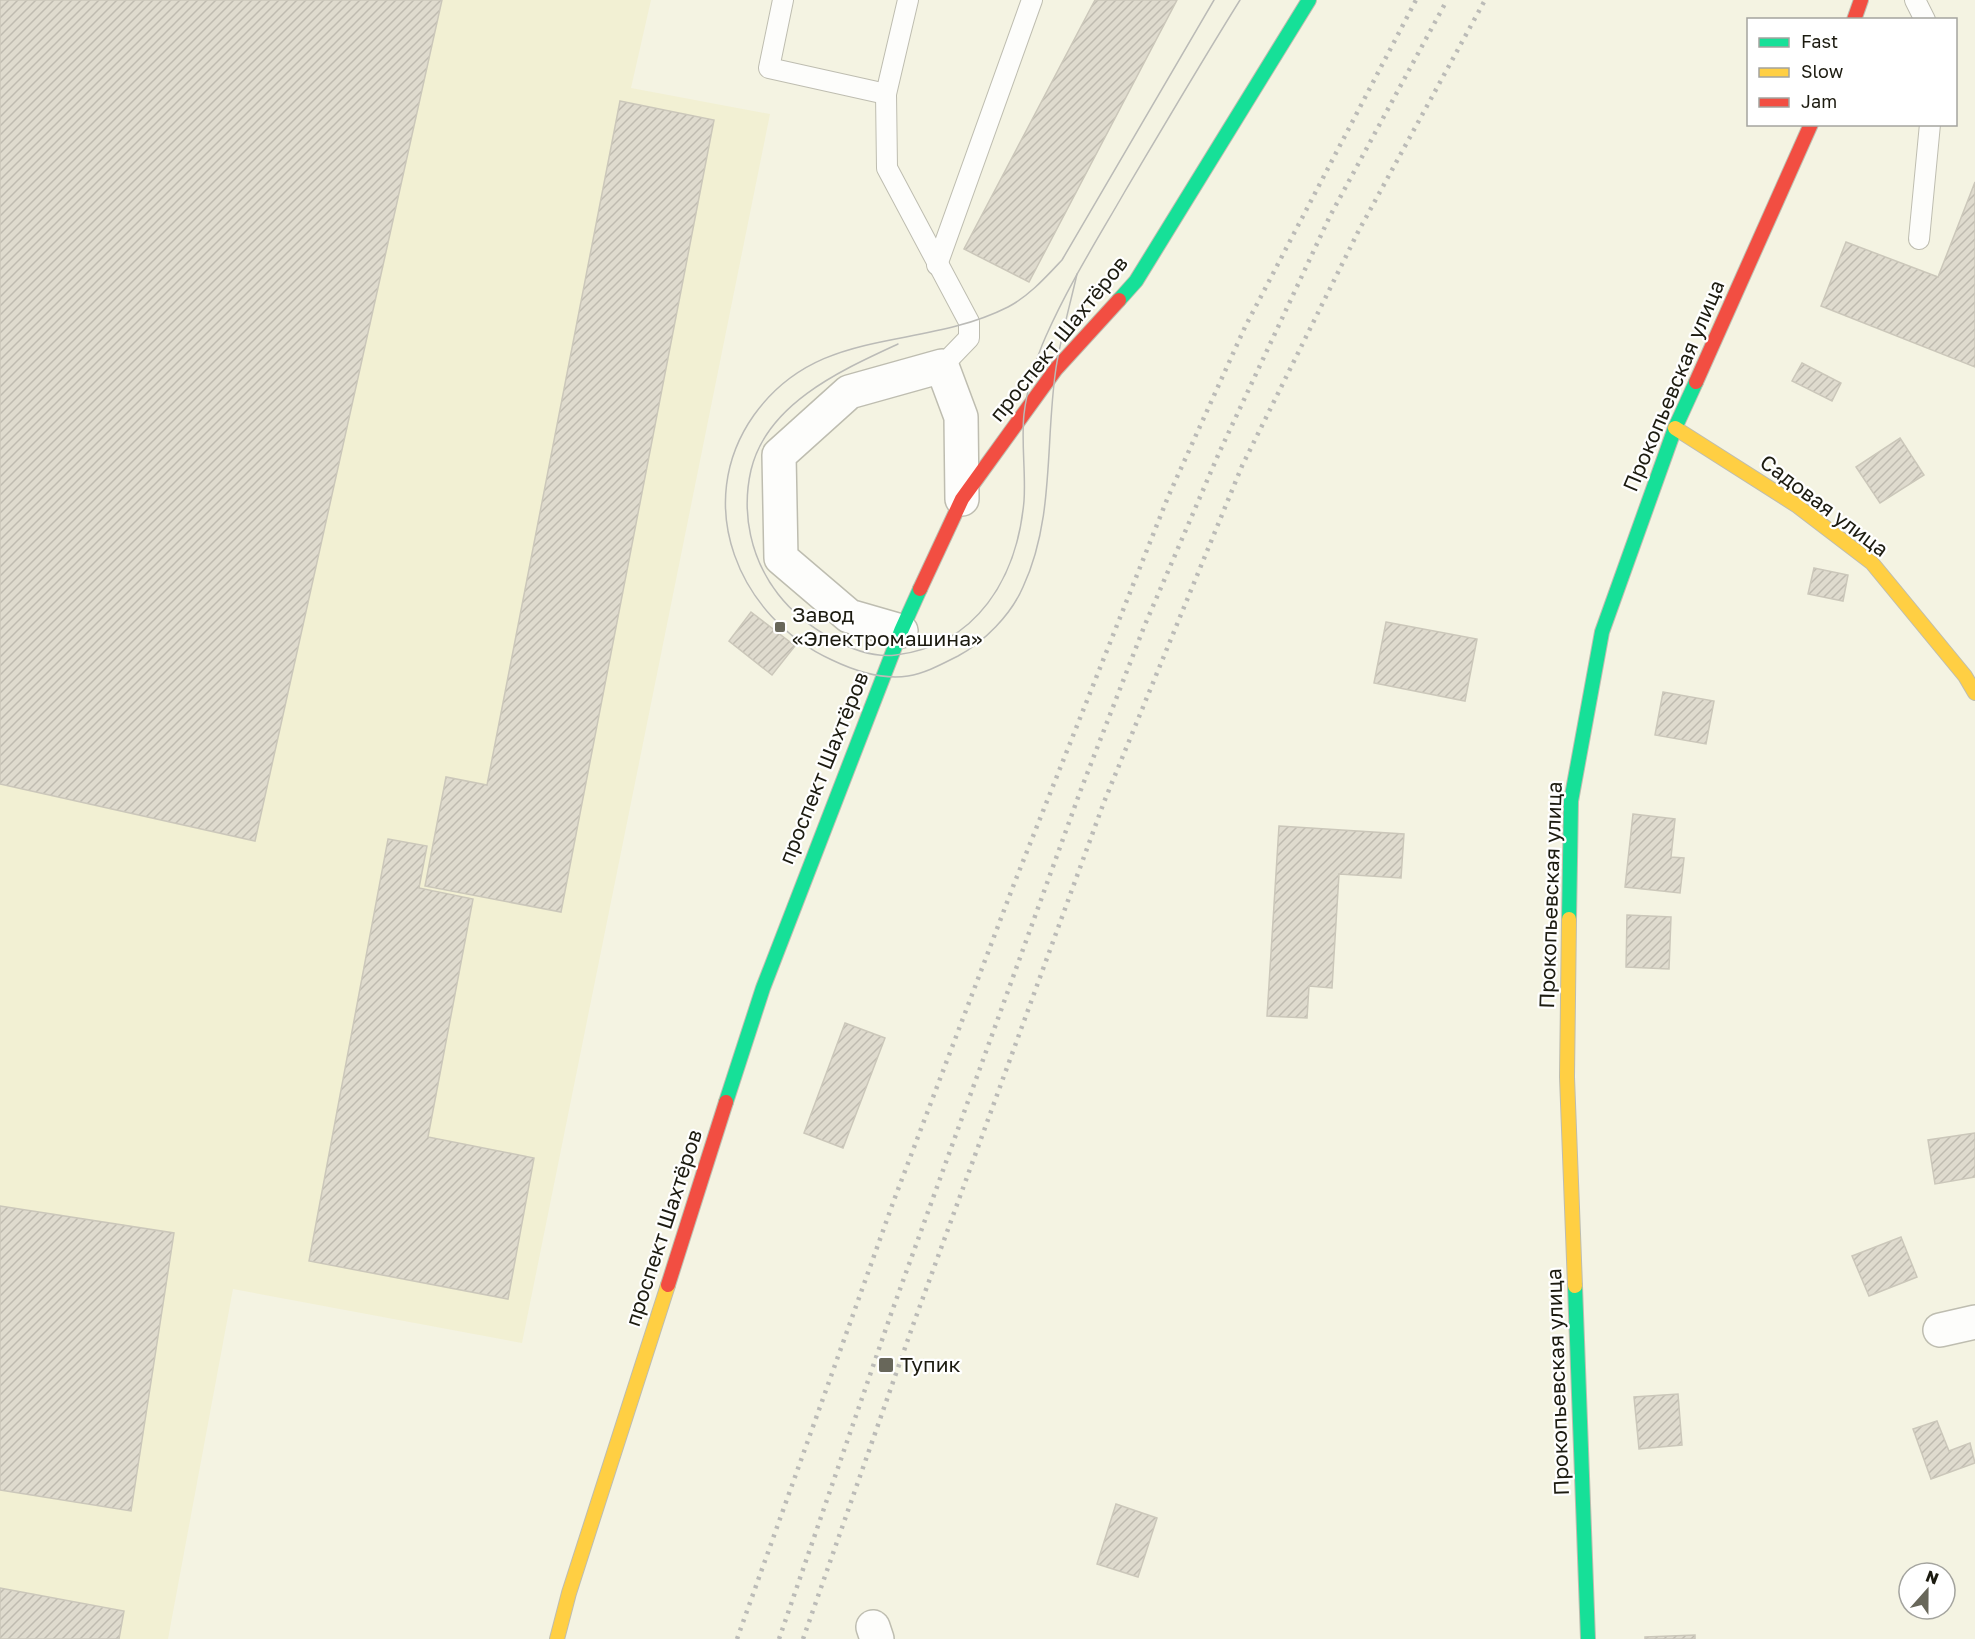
<svg xmlns="http://www.w3.org/2000/svg" width="1975" height="1639" font-family="'Golos Text',sans-serif">
<defs>
<pattern id="building-hatch" width="6" height="6" patternUnits="userSpaceOnUse" patternTransform="scale(1.5)"><rect width="6" height="6" fill="#dfdbce"/><path d="M-1 1l2-2M0 6l6-6M5 7l2-2" fill="none" stroke="#bfbbb0"/></pattern>
</defs>
<rect width="100%" height="100%" fill="#f4f3e2"/>
<polygon fill="#f2f0d3" points="0,0 651,0 631,88 770,114 522,1343 233,1289 168,1639 0,1639"/>
<g fill="url(#building-hatch)" stroke="#cbc7ba" stroke-width="1.5">
<polygon points="0,0 442,0 255,841 0,784"/>
<polygon points="1095,0 1177,0 1029,282 964,249"/>
<polygon points="620,101 714,120 561,912 425,886 446,777 487,785"/>
<polygon points="1975,182 1975,367 1821,306 1846,242 1938,277"/>
<polygon points="1802,363 1841,383 1832,401 1792,381"/>
<polygon points="1900,438 1924,475 1880,503 1856,467"/>
<polygon points="1814,568 1848,575 1843,601 1808,594"/>
<polygon points="751,612 795,646 772,675 729,641"/>
<polygon points="1386,622 1477,639 1465,701 1374,683"/>
<polygon points="1663,692 1714,701 1706,744 1655,735"/>
<polygon points="1633,814 1675,819 1671,857 1684,858 1680,893 1625,887"/>
<polygon points="1279,826 1404,834 1401,878 1339,874 1332,988 1309,986 1307,1018 1267,1016"/>
<polygon points="388,839 427,846 419,888 473,899 428,1137 534,1158 508,1299 309,1261"/>
<polygon points="1627,915 1671,917 1669,969 1626,967"/>
<polygon points="845,1023 885,1038 843,1148 804,1133"/>
<polygon points="1975,1133 1975,1177 1935,1184 1928,1140"/>
<polygon points="0,1206 174,1233 131,1511 0,1490"/>
<polygon points="1901,1237 1917,1277 1869,1296 1852,1256"/>
<polygon points="1678,1394 1682,1445 1639,1449 1634,1397"/>
<polygon points="1937,1421 1949,1451 1970,1443 1975,1463 1931,1479 1913,1429"/>
<polygon points="1116,1504 1157,1518 1138,1577 1097,1564"/>
<polygon points="0,1588 124,1611 119,1639 0,1639"/>
<polygon points="1695,1635 1695,1639 1645,1639 1645,1637"/>
</g>
<g fill="none" stroke-linecap="round" stroke-linejoin="round">
<defs>
<g id="lane">
<polyline points="783,0 769,68 886,94"/>
<polyline points="908,0 886,94 887,168 969,322 969,338 942,366"/>
<polyline points="1915,0 1925,20"/>
<polyline points="1919,239 1930,124"/>
<polyline points="937,265 1032,0"/>
</g>
<g id="street">
<polyline points="901,631 849,616 781,558 779,455 849,392 942,366 961,417 962,499"/>
<polyline points="1940,1330 1975,1322"/>
<polyline points="873,1627 877,1639"/>
</g>
<g id="fast">
<polyline points="1119,300 1136,281 1309,0"/>
<polyline points="1569,919 1571,801 1602,632 1675,428 1696,382"/>
<polyline points="726,1102 763,988 901,631 920,589"/>
<polyline points="1575,1286 1588,1639"/>
</g>
<g id="slow">
<polyline points="1675,428 1796,505 1872,563 1965,676 1975,693"/>
<polyline points="1569,919 1567,1077 1575,1286"/>
<polyline points="557,1639 569,1593 668,1285"/>
</g>
<g id="jam">
<polyline points="1854,20 1861,0"/>
<polyline points="1696,382 1811,124"/>
<polyline points="920,589 962,499 1056,369 1119,300"/>
<polyline points="668,1285 726,1102"/>
</g>
</defs>
<use href="#lane" stroke="#bebdb0" stroke-width="22"/>
<use href="#street" stroke="#bebdb0" stroke-width="36"/>
<use href="#fast" stroke="#bebdb0" stroke-width="16"/>
<use href="#slow" stroke="#bebdb0" stroke-width="16"/>
<use href="#jam" stroke="#bebdb0" stroke-width="16"/>
<use href="#lane" stroke="#fdfdfb" stroke-width="20"/>
<use href="#street" stroke="#fdfdfb" stroke-width="33"/>
<use href="#fast" stroke="#16e098" stroke-width="14"/>
<use href="#slow" stroke="#ffcf43" stroke-width="14"/>
<use href="#jam" stroke="#f24e42" stroke-width="14"/>
<g stroke="#bbbbb7" stroke-width="1.5">
<path d="M1077,274C1070,305 1061,336 1056,368C1045,441 1055,518 1023,587C1011,615 984,642 958,656C942,664 926,673 908,676C882,680 855,671 832,660C739,618 691,504 754,415C819,324 919,352 1008,307C1029,296 1046,277 1062,260L1214,0"/>
<path d="M898,344C842,370 767,403 751,470C741,514 751,559 778,594C802,625 855,660 896,655C977,645 1017,578 1024,501C1026,473 1021,443 1024,414C1027,389 1036,358 1046,336C1068,286 1097,240 1124,193C1162,129 1200,64 1240,0"/>
</g>
<g stroke="#bbbbb7" stroke-width="4.5" stroke-dasharray="3 6" stroke-linecap="butt">
<polyline points="737,1639 894,1200 1014,884 1168,497 1245,327 1416,0"/>
<polyline points="779,1639 891,1314 1080,792 1144,627 1219,453 1330,216 1447,0"/>
<polyline points="803,1639 913,1325 1104,802 1242,466 1358,232 1485,0"/>
</g>
</g>
<g fill="#68675a" stroke="#fff" stroke-width="2">
<rect x="774" y="621" width="12" height="12" rx="3"/>
<rect x="878" y="1357" width="16" height="16" rx="3"/>
</g>
<g text-anchor="middle" stroke-width="4.5" stroke-linejoin="round" paint-order="stroke">
<g font-size="21" fill="#1c1b10" stroke="#fff">
<text transform="translate(1059 339) rotate(-51)" y="7">проспект Шахтёров</text>
<text transform="translate(1674 386) rotate(-67)" y="7">Прокопьевская улица</text>
<text transform="translate(1824 506) rotate(37)" y="7">Садовая улица</text>
<text transform="translate(824 768) rotate(-68)" y="7">проспект Шахтёров</text>
<text transform="translate(1551 895) rotate(-88)" y="7">Прокопьевская улица</text>
<text transform="translate(664 1228) rotate(-72)" y="7">проспект Шахтёров</text>
<text transform="translate(1558 1382) rotate(-92)" y="7">Прокопьевская улица</text>
</g>
<g font-size="21" fill="#1c1b10" stroke="#fff" text-anchor="start">
<text x="792" y="622">Завод<tspan x="792" dy="24">«Электромашина»</tspan></text>
<text x="900" y="1372">Тупик</text>
</g>
</g>
<rect x="1747" y="18" width="210" height="108" fill="#ffffff" stroke="#a4a49f" stroke-width="1.5"/>
<rect x="1759" y="38" width="30" height="9" fill="#16e098" stroke="#a4a49f" stroke-width="1.5"/>
<text x="1801" y="48" font-size="18" fill="#1c1b10">Fast</text>
<rect x="1759" y="68" width="30" height="9" fill="#ffcf43" stroke="#a4a49f" stroke-width="1.5"/>
<text x="1801" y="78" font-size="18" fill="#1c1b10">Slow</text>
<rect x="1759" y="98" width="30" height="9" fill="#f24e42" stroke="#a4a49f" stroke-width="1.5"/>
<text x="1801" y="108" font-size="18" fill="#1c1b10">Jam</text>
<g transform="translate(1927 1591) rotate(21)"><circle r="28" fill="#ffffff" stroke="#a4a49f" stroke-width="1.5"/>
<path d="M0-4.5L10 22L0 15L-10 22Z" fill="#68675a"/>
<text y="-9" font-size="16" font-weight="bold" text-anchor="middle" fill="#1c1b10">N</text>
</g>
</svg>
